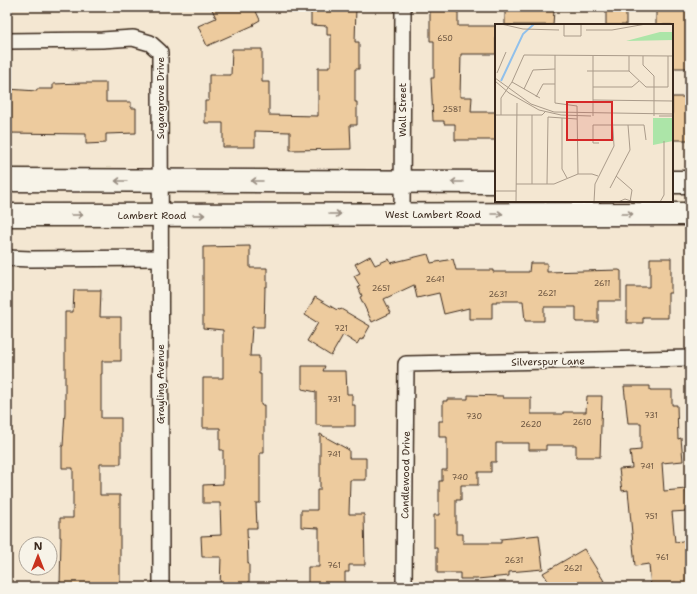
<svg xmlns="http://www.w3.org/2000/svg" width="697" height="594" font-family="'Shantell Sans',sans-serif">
<rect width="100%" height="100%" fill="#f4e7d2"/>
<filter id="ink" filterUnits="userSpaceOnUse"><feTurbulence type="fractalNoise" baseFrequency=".025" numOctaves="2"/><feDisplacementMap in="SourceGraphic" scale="8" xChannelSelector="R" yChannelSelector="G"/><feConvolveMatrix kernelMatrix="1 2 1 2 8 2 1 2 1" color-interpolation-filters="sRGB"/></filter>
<g filter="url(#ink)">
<g fill="#edcb9e" stroke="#3b2a1e">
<polygon points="211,7 254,7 260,20 253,24 254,25 207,46 198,26 216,18"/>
<polygon points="311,7 356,7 355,42 359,42 359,69 355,69 355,102 357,102 357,125 350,125 351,149 290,150 290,132 255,131 255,147 223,147 223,123 205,123 205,101 209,101 209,75 231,75 232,49 262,49 262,82 269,82 269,115 318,116 318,68 328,68 328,66 331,66 331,35 327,35 327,26 311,25"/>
<polygon points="505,9 554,10 553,25 505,25"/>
<rect x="606" y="9" width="20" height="16"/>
<polygon points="663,9 690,9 690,68 672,68 672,25 656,25 656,11 663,11"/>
<polygon points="430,10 458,10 458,26 496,26 496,54 461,54 460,97 472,97 471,112 496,112 496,139 495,140 455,140 455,124 444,124 444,121 433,121 431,78 434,78 434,41 430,41"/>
<polygon points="83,83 106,83 106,102 131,102 131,108 136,108 136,133 106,134 106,143 86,144 86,134 7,133 7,89 37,91 37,89 53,89 53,84"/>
<rect x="672" y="97" width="18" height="43"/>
<polygon points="250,246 250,268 267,268 267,287 265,287 264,327 252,327 250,356 259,356 259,374 261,374 261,405 264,405 264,453 260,453 260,503 256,503 257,528 247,528 248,563 249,564 249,587 220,587 221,557 202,557 201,536 221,535 220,503 203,503 203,485 223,484 223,450 220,450 220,428 203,428 203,378 223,378 223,330 203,328 203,247"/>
<polygon points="428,254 431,263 453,259 456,270 493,270 493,272 529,272 530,263 547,263 547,272 619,270 621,271 621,301 598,301 598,322 576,322 576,307 544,307 544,321 525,321 523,301 496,301 496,303 492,303 492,319 469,319 469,308 444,314 439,293 417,298 414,285 384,299 391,313 372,322 360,297 362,296 358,287 360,286 354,276 360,273 355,264 370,256 375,265 389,259 391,263"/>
<polygon points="650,258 671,258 671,293 668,293 668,318 643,318 643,323 627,323 627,287 650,287"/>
<polygon points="74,290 101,290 100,317 121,317 121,361 102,361 102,374 101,374 101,418 121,418 121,464 100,464 100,495 120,495 120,587 60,587 61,537 60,537 60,518 73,518 73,468 62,468 62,446 63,446 65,412 65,312 73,312"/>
<polygon points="315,297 337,310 337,309 340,310 341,309 370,326 362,340 360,339 357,344 343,335 331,356 307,341 318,323 305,315"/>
<polygon points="302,366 325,366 323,371 346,371 347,394 352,394 352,405 355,405 355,426 320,426 320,425 316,425 316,392 302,389"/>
<polygon points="624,386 650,386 650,390 672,390 672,405 677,405 678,439 681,438 683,461 662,463 664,491 686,489 688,511 672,512 675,542 690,540 690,587 651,587 649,564 635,566 628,490 622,491 619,469 632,468 630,451 641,450 641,423 628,423"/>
<polygon points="468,395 503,396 503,398 531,398 531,414 563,414 563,412 586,412 587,396 602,396 600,457 576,457 576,445 546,445 546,450 529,450 529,443 496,443 496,462 491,462 491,472 478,472 478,485 461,485 461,500 456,500 456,534 463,534 463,543 501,543 501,539 539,535 543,569 509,572 509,576 477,579 460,579 460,573 437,573 437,548 434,548 434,515 439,515 439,481 442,481 442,470 447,470 447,437 439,437 439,421 443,421 443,401 447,401 447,399 468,399"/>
<polygon points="320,434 349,450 349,458 366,458 366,480 350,480 349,514 364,514 365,565 349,565 349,572 345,572 345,587 308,587 308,567 319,567 319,528 301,527 301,510 317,510 317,490 320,490"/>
<polygon points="584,549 604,581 602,582 605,587 552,587 543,573"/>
</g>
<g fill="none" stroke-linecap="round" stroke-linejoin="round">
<defs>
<g id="street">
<polyline points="7,41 102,40 133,38 150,43 160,52 161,587"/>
<polyline points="402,214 403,7"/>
<polyline points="7,258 31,259 160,258"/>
<polyline points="404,587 406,364 690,358"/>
</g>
<g id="secondary">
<polyline points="7,180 496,182"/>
<polyline points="672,182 690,182"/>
<polyline points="7,215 690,214"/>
</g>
</defs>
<use href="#street" stroke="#3b2a1e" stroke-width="18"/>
<use href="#secondary" stroke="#3b2a1e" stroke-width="25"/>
<use href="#street" stroke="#f7f3e8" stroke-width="15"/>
<use href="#secondary" stroke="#f7f3e8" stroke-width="22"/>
</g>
<defs><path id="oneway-shaft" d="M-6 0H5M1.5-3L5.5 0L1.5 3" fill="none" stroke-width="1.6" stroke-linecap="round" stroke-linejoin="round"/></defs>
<g stroke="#998e83">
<use href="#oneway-shaft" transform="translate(121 181) rotate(-180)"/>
<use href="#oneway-shaft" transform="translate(257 181) rotate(180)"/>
<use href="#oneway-shaft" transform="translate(457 182) rotate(180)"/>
<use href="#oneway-shaft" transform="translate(335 214)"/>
<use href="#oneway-shaft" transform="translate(497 214)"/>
<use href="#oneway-shaft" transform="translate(627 214)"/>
<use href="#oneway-shaft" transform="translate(77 215)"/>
<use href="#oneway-shaft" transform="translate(199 215)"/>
</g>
</g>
<g text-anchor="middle" stroke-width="3" stroke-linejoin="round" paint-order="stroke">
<g font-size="8" fill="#68523e">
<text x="445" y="41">650</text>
<text x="452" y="112">2581</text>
<text x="435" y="282">2641</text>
<text x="602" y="286">2611</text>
<text x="381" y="291">2651</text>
<text x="547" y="296">2621</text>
<text x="498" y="297">2631</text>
<text x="341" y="331">721</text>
<text x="334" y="402">731</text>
<text x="651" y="418">731</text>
<text x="474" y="419">730</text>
<text x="582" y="425">2610</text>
<text x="531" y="427">2620</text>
<text x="334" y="457">741</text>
<text x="647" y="469">741</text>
<text x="460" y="480">740</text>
<text x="651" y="519">751</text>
<text x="662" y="560">761</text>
<text x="514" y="563">2631</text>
<text x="334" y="568">761</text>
<text x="573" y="571">2621</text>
</g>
<g font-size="10" fill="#3b2a1e" stroke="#f7f3e8">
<text transform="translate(160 98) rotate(-90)" y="4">Sugargrove Drive</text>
<text transform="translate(402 110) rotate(-90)" y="4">Wall Street</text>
<text x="433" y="218">West Lambert Road</text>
<text x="152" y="219">Lambert Road</text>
<text transform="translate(548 361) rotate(-1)" y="4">Silverspur Lane</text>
<text transform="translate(160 384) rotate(-90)" y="4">Grayling Avenue</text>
<text transform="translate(405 475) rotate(-89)" y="4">Candlewood Drive</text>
</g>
</g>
<g transform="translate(495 24)">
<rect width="178" height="178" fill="#f4e7d2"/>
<path d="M165,8H178V16L131,17ZM158,94H178V117L158,121Z" fill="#ace5a8"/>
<path fill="none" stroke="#91c0eb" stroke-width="2" d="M6,57L28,10L39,0"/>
<path fill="none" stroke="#aa9b8a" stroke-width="1" d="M6,0L28,5L64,6M69,0V12H86V0M91,6H117L151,0M60,31V79L82,82L83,150M134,32V47M148,32V41L159,52V92M92,47H134M134,47L151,63H173V32M2,49L11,28M0,54L36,80L59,88L178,90M0,57L14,69L44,86L66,91L96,92M17,58L45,74M98,63H137L144,57M29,65L38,46L60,45M41,73L48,60H60M98,76L178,77M0,91H47L50,88M6,91V74L17,58L29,31L178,32M37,91V160M98,92V32M164,92H178M67,94V145L72,154M104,119H98V101H149L151,116M121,152L137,166L135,178M21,160H59L83,150H97L103,152M52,160L53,93L82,95M115,164L135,126L133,101M0,167H21M21,178L22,79M99,178L100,160L119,122L117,90M123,178L130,175L139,178M165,178L169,171V117"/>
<path fill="#d62828" fill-opacity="0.15" stroke="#d62828" stroke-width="2" d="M72,78H117V116H72Z"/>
<rect width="178" height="178" fill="none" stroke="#3b2a1e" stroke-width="2"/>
</g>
<rect width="697" height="594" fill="none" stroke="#f7f3e8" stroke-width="24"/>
<rect x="12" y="12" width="673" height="570" fill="none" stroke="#3b2a1e" stroke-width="1.5" filter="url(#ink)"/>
<g transform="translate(38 556)"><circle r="19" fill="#f7f3e8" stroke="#aca397"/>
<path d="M0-3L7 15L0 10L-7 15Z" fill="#c8321e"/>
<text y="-6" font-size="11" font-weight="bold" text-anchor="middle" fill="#3b2a1e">N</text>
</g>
</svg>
